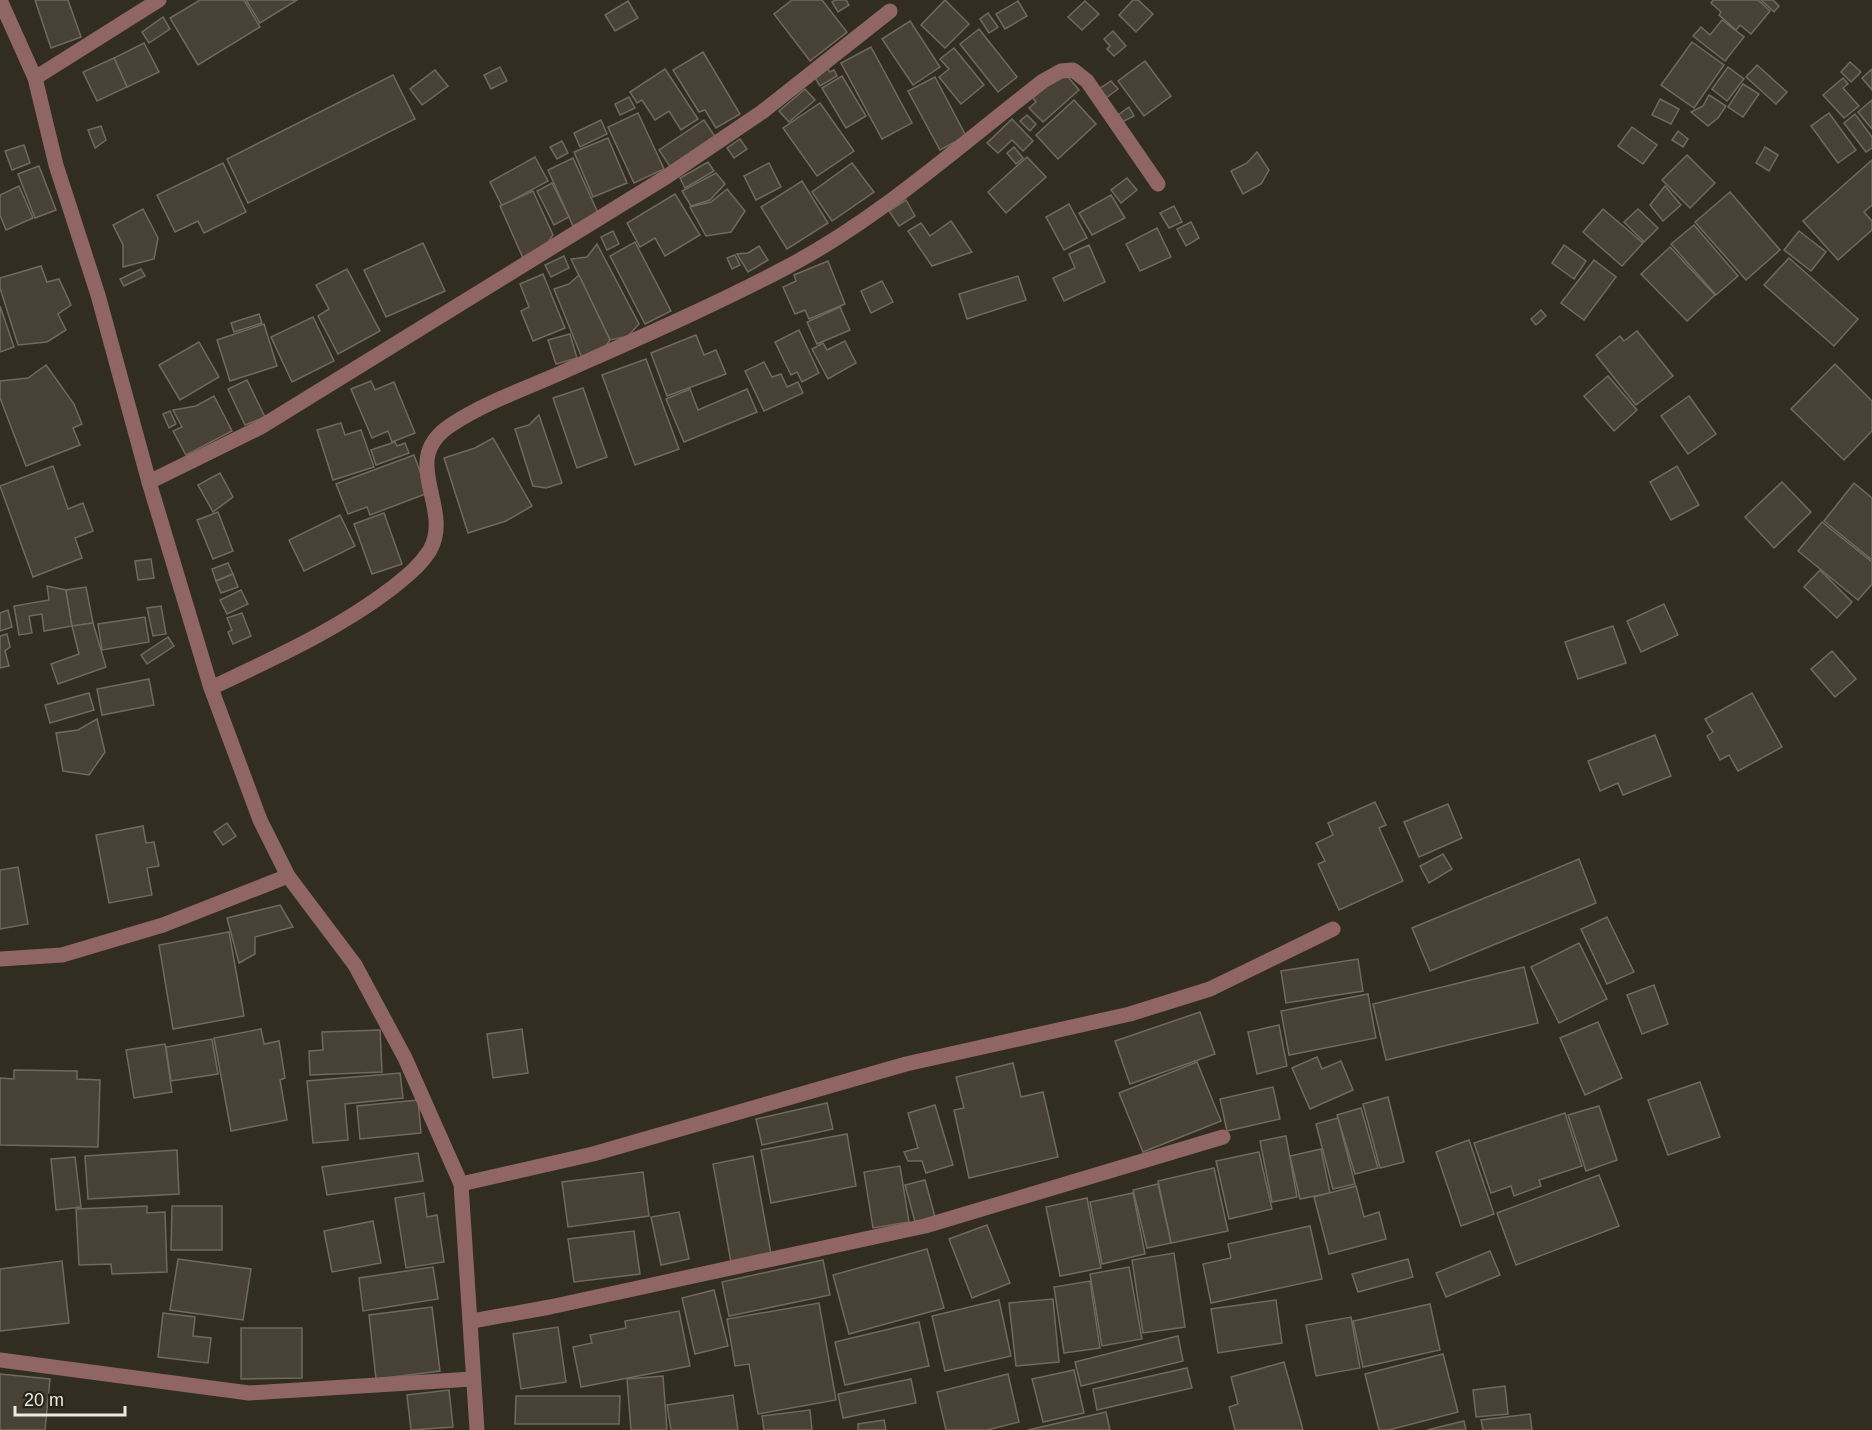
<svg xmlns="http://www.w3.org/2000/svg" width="1872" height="1430" font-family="Arial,sans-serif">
<rect width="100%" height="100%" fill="#322d21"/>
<g fill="#474235" stroke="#6f6a5d" stroke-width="1.5">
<polygon points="35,0 68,0 81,37 51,48"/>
<polygon points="200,0 244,0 260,27 198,65 170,18"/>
<polygon points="246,0 297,0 260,23"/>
<polygon points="792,0 822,0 847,32 810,61 774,14"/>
<polygon points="835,0 846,0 849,5 838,12 832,2"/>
<polygon points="945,0 969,24 945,48 921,25"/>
<polygon points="1133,0 1138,0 1153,14 1136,32 1119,15"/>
<polygon points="1713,0 1758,0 1770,11 1751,34 1740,25 1736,30 1719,15 1721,12 1711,3"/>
<polygon points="1761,0 1773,0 1779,6 1774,12"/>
<polygon points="628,1 638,18 615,31 605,15"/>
<polygon points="1018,1 1027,16 1005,29 996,14"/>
<polygon points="1085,1 1099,14 1082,30 1068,17"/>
<polygon points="988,13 998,27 989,33 980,19"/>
<polygon points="163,17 170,29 149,43 142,32"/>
<polygon points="1722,20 1744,37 1725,61 1693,36 1701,27 1710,35"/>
<polygon points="910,21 940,67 913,85 882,39"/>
<polygon points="979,29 1017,77 998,92 960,44"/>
<polygon points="1113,31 1126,46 1114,56 1107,49 1110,46 1104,39"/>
<polygon points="1692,42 1724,65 1694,108 1661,85"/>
<polygon points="144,43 159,72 127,87 114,58"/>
<polygon points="871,47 912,123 882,139 841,63"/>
<polygon points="954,48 984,85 961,104 939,77 949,69 940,59"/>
<polygon points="703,52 740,114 716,128 705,110 699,112 673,70"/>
<polygon points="114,58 127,87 97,101 83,72"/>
<polygon points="1145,61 1171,96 1144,116 1118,81"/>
<polygon points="1850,62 1861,72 1851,82 1841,72"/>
<polygon points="1757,65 1787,92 1776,104 1746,77"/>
<polygon points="500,67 507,81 491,89 484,75"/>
<polygon points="1728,67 1744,79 1727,101 1712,89"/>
<polygon points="827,68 830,72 834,70 837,76 820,86 814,76"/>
<polygon points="665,69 698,119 681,130 669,111 655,120 642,100 637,103 630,92"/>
<polygon points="1872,69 1872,90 1862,78"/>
<polygon points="435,70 448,86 422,105 410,89"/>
<polygon points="1063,71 1079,90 1043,122 1029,108 1036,102 1033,98"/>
<polygon points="393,75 415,119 248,203 227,159"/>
<polygon points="842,76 866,116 846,128 822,88"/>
<polygon points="935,77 966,136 940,150 908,91"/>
<polygon points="1843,78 1848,84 1843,88 1859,106 1844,118 1823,95"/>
<polygon points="1111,81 1118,89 1106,98 1099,89"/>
<polygon points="1743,84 1759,94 1743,117 1728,107"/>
<polygon points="805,89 815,100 789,122 779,111"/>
<polygon points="1709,95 1726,106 1718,118 1708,126 1691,112 1703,106"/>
<polygon points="629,97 635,108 620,115 615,104"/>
<polygon points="1660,99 1679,109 1671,124 1652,115"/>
<polygon points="1074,100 1096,124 1058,159 1036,135"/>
<polygon points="1872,100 1872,129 1858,112"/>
<polygon points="820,103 854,151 817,176 783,128"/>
<polygon points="1129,107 1134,116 1122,122 1118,115"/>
<polygon points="638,113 664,169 634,183 608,127"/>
<polygon points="1829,113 1856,150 1838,163 1811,126"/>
<polygon points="1855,114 1872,137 1872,148 1866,152 1844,123"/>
<polygon points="1027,115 1036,124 1030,131 1020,121"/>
<polygon points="1012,119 1033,141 1023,151 1012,140 998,153 987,143"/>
<polygon points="601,120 607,134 580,147 574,133"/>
<polygon points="704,120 716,138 671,168 659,150"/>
<polygon points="101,126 106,140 95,148 88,130"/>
<polygon points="1632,127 1657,145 1643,164 1618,146"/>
<polygon points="1678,131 1688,139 1683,147 1672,140"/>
<polygon points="608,138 627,183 593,197 574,152"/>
<polygon points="740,139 747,149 734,158 727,148"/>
<polygon points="562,141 568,153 557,159 550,147"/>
<polygon points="24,145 30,163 12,170 5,151"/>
<polygon points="1014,147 1023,158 1016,164 1007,153"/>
<polygon points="1765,147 1778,155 1769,171 1756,163"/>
<polygon points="1257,152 1269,170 1261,184 1243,194 1231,171 1247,163"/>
<polygon points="1687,155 1715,183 1690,208 1662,180"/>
<polygon points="535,157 548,181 502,206 490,182"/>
<polygon points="1027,157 1046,177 1006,213 988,192"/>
<polygon points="573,158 599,215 573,226 548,170"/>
<polygon points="1872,160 1872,205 1864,212 1872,221 1872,230 1838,260 1803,221"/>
<polygon points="708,162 714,171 685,188 680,178"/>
<polygon points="223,163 246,212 204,233 198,221 175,232 157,195"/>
<polygon points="769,163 781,187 756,200 744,176"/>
<polygon points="852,163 874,192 832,221 812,192"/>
<polygon points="39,166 56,210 35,218 18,174"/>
<polygon points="716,173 725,184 710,200 691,206 682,191"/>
<polygon points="1127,178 1137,190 1121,203 1111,190"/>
<polygon points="802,181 828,223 787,249 761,207"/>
<polygon points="552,183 569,217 554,225 537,191"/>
<polygon points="19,186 33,218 6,230 0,215 0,195"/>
<polygon points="1665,186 1681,205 1663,221 1650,205"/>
<polygon points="727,189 745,211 731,232 706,236 690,207 711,202"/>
<polygon points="533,191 553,235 544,248 523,258 500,206"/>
<polygon points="1730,192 1780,250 1746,280 1695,222"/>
<polygon points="675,194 700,235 665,256 655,238 640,247 627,223"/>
<polygon points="1111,195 1125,218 1092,235 1079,213"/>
<polygon points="906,200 915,216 899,226 889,211"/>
<polygon points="1069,204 1087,238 1064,250 1046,217"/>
<polygon points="1174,206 1182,222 1169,228 1160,213"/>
<polygon points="143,209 158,238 154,259 123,267 123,245 113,225"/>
<polygon points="1603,209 1643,243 1622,266 1583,232"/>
<polygon points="1638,209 1658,228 1644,242 1624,222"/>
<polygon points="951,221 972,252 932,266 908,231 921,223 930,236"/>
<polygon points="1191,222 1199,238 1186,246 1177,229"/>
<polygon points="1694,225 1738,276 1716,295 1671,244"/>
<polygon points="1157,228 1171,257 1140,271 1126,244"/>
<polygon points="613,231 619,244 607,250 601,237"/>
<polygon points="1799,231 1826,252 1811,271 1784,250"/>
<polygon points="635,242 671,311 645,324 610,256"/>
<polygon points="423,243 445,291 386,317 364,270"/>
<polygon points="597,244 639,324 628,336 610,340 571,259 587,257"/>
<polygon points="1089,245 1105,282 1064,301 1053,278 1075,268 1069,254"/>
<polygon points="1564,245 1586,261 1574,279 1552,263"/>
<polygon points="759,246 768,260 748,272 737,254 748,253"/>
<polygon points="1670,247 1715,295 1687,321 1641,274"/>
<polygon points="735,255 740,265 732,269 727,258"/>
<polygon points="564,256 569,268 551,277 545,265"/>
<polygon points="1789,258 1858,319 1834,346 1764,285"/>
<polygon points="1594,260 1616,277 1584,320 1561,303"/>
<polygon points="828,261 845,304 809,319 805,310 795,314 783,287 796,281 794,275"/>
<polygon points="41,266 47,282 59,279 71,305 58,314 66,330 47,342 18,345 0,288 0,278"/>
<polygon points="141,269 145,276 124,286 120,279"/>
<polygon points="347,269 380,331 338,354 318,316 329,309 316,285"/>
<polygon points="543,274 565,328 533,341 521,311 529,307 520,284"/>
<polygon points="579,275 610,340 603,350 582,358 554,289 569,284"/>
<polygon points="1018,276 1026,300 967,319 959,294"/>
<polygon points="882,281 893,302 871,313 861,291"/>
<polygon points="0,306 14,347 0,352"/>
<polygon points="840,307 850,330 817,344 807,322"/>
<polygon points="1541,310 1546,316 1536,325 1531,319"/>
<polygon points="259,314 262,323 234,332 231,323"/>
<polygon points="313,317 334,361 292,382 271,337"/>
<polygon points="264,324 277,366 230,381 217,340"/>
<polygon points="799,330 819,373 802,382 797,372 791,375 775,342"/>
<polygon points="1637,331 1673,376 1636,405 1596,355 1620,336 1624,341"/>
<polygon points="570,334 577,358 556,364 548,340"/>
<polygon points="696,335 704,355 716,350 726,374 667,396 651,353"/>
<polygon points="845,341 856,363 828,379 812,349 823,343 827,350"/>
<polygon points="199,342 219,377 180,400 159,365"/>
<polygon points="646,359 679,449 635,465 602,375"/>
<polygon points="764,362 772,377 781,374 787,387 798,382 803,393 764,411 745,371"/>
<polygon points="1835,364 1872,401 1872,431 1844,460 1791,409"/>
<polygon points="46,365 74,404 82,424 73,428 80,445 26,466 0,398 0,381 28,378"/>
<polygon points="1608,376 1637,410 1614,431 1584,396"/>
<polygon points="247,380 265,417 245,425 228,389"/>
<polygon points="371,381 375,390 394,382 415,433 392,442 388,431 372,438 351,389"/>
<polygon points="583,388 607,457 577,468 553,398"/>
<polygon points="690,389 698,410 747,389 757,412 684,442 666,399"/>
<polygon points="214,396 232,431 186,455 173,431 182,427 173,410 196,406"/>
<polygon points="1689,396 1716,434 1688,454 1661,416"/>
<polygon points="170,411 176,424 169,428 163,414"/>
<polygon points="539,415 562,483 546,488 533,486 515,429 529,425"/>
<polygon points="341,423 345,435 361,430 374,467 333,480 317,430"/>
<polygon points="493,438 532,506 506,521 468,533 444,458 475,448"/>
<polygon points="395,442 397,446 405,443 409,453 376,465 371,450"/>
<polygon points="414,455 428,493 370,515 367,507 348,514 336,484"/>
<polygon points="53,466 68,509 83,503 93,531 75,538 82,558 33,577 0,486"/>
<polygon points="1677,466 1699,505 1671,520 1650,482"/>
<polygon points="220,473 233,497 213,512 198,485"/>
<polygon points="1782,482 1811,512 1774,548 1745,517"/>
<polygon points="1854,483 1872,498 1872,560 1824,521"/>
<polygon points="218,512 233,551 213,559 197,520"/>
<polygon points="384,513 402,564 372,574 354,524"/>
<polygon points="340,515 355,546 304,571 289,540"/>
<polygon points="1822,522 1872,562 1872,584 1858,600 1798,551"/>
<polygon points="151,559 154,578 138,580 135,561"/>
<polygon points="228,563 233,574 216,581 212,569"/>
<polygon points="1820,570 1852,602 1837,618 1804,587"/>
<polygon points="233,574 238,587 221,593 216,581"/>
<polygon points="47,586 66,590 72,626 44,631 42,614 29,616 32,633 19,635 14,606 49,600"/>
<polygon points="86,587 93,623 72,626 66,590"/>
<polygon points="241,590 248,604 227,614 220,600"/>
<polygon points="1664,604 1678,635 1641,652 1627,621"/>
<polygon points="161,606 166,634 153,636 147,608"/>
<polygon points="8,610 12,627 0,631 0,613"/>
<polygon points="242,613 251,636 233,644 228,632 232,630 227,618"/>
<polygon points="145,617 149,642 102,650 98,624"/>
<polygon points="93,623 106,667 58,684 51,664 79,654 72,626"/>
<polygon points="1613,626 1626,663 1578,679 1565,642"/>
<polygon points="7,634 10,647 5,651 9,666 0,668 0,636"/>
<polygon points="168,637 174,646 147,664 141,655"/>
<polygon points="1832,651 1856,679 1835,697 1811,669"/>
<polygon points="149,679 154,705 102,715 97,689"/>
<polygon points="89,693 94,710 50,723 45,705"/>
<polygon points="1752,693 1782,747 1738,771 1729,755 1720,760 1707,736 1713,732 1705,719"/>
<polygon points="97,719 105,752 89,775 63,771 56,733 78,730"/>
<polygon points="1655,735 1671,776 1623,795 1618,783 1600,791 1588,761"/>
<polygon points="1375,802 1386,825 1379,828 1403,881 1339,910 1318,864 1325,861 1316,843 1333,835 1328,823"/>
<polygon points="1448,804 1462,838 1419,857 1404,822"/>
<polygon points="227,823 236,836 223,845 214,832"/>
<polygon points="143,826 146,843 154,842 159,866 147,868 152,895 109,903 96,835"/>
<polygon points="1443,854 1452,869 1429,883 1420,866"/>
<polygon points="1579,859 1596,903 1430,971 1412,928"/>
<polygon points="18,867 28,924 0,929 0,870"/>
<polygon points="280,905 293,927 255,937 255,954 239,963 227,918"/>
<polygon points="1607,917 1634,972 1607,984 1581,929"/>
<polygon points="229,932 244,1016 173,1029 159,945"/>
<polygon points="1579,943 1607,999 1559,1023 1531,967"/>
<polygon points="1358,959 1363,991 1286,1003 1281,971"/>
<polygon points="1524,967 1538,1023 1386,1060 1373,1004"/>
<polygon points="1654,985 1668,1024 1642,1034 1627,995"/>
<polygon points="1368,994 1376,1038 1289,1055 1281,1011"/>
<polygon points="1200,1012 1215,1054 1130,1084 1115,1041"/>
<polygon points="1598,1022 1622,1078 1585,1095 1560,1038"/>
<polygon points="1279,1025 1287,1066 1257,1074 1248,1032"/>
<polygon points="261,1029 264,1044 279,1041 285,1078 280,1080 287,1120 231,1131 214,1038"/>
<polygon points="522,1029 528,1073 493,1078 487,1034"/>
<polygon points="380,1030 382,1072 310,1075 309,1051 323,1050 322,1032"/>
<polygon points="212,1039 218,1074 171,1081 166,1047"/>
<polygon points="165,1044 172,1092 134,1098 126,1050"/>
<polygon points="1317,1057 1322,1069 1341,1061 1353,1090 1310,1109 1292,1068"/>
<polygon points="1197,1062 1221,1121 1143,1152 1119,1093"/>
<polygon points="1013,1063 1021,1097 1043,1092 1058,1157 969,1178 954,1110 964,1108 956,1077"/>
<polygon points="14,1070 77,1071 77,1079 100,1080 98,1147 0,1145 0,1078 14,1079"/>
<polygon points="400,1073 403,1098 345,1104 348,1140 313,1143 307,1081"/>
<polygon points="1700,1082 1720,1137 1668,1155 1648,1100"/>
<polygon points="1273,1087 1280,1119 1227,1131 1220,1099"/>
<polygon points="1388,1097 1404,1162 1380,1168 1363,1104"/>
<polygon points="418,1100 421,1133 360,1139 357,1106"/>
<polygon points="827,1103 833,1129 762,1145 756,1119"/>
<polygon points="935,1105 953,1165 926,1173 922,1161 908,1161 904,1152 918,1148 908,1113"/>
<polygon points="1599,1106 1617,1160 1586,1171 1568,1115"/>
<polygon points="1361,1108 1378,1168 1355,1174 1337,1115"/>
<polygon points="1565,1113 1582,1166 1539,1180 1541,1186 1514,1196 1511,1186 1491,1193 1474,1143"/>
<polygon points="1338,1118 1355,1184 1333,1189 1316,1124"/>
<polygon points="847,1134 856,1186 771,1203 761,1150"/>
<polygon points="1286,1136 1297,1197 1272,1202 1260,1141"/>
<polygon points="1469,1140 1494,1214 1461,1226 1436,1152"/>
<polygon points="1321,1149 1330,1193 1300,1199 1290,1156"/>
<polygon points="177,1150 179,1194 88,1199 85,1156"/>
<polygon points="1259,1152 1272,1209 1229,1219 1216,1161"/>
<polygon points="418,1153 423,1181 327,1195 322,1167"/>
<polygon points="753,1156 771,1254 731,1262 713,1164"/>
<polygon points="75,1157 81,1207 56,1210 51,1159"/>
<polygon points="900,1166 909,1222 873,1228 864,1172"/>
<polygon points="1214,1168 1228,1231 1171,1243 1158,1181"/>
<polygon points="643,1172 649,1216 568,1227 562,1182"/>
<polygon points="1599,1175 1619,1226 1516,1265 1497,1213"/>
<polygon points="925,1180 935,1217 915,1222 905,1185"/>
<polygon points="1158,1184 1171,1243 1147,1248 1133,1190"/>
<polygon points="1356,1186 1364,1217 1379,1212 1386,1239 1329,1254 1314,1197"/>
<polygon points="424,1193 427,1217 437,1215 444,1262 406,1268 395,1198"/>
<polygon points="1133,1193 1145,1254 1102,1264 1090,1202"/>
<polygon points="1087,1198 1101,1268 1060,1276 1046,1207"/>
<polygon points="147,1206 147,1213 165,1212 167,1272 112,1274 111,1264 79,1265 76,1209"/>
<polygon points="172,1206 222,1206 222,1250 171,1250"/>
<polygon points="679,1212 689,1259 661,1265 651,1217"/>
<polygon points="373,1221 381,1263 332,1272 324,1231"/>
<polygon points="987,1225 1010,1283 972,1298 949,1239"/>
<polygon points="1310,1226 1322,1279 1211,1303 1203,1264 1231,1258 1228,1244"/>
<polygon points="634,1231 640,1274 574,1282 568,1239"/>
<polygon points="927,1249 944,1308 849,1334 833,1275"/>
<polygon points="1490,1251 1500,1275 1446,1297 1436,1273"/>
<polygon points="1174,1253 1185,1327 1143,1333 1132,1260"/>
<polygon points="178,1259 251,1269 243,1320 170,1310"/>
<polygon points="1408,1259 1413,1277 1358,1292 1352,1274"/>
<polygon points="823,1260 830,1295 729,1316 722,1282"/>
<polygon points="62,1261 69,1323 0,1331 0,1269"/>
<polygon points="433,1267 438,1299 363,1311 359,1278"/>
<polygon points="1129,1267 1142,1339 1102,1346 1090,1274"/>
<polygon points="1090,1281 1100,1348 1064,1353 1054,1287"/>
<polygon points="714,1290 728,1346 695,1354 682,1298"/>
<polygon points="1053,1299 1059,1362 1016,1366 1009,1303"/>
<polygon points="999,1300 1011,1356 945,1371 932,1316"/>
<polygon points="1276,1300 1282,1343 1218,1353 1211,1309"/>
<polygon points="819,1303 836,1400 758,1414 749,1364 735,1366 727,1319"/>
<polygon points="1430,1304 1440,1350 1363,1367 1353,1321"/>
<polygon points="432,1307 440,1371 376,1379 369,1315"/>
<polygon points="679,1311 690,1366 581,1387 573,1347 592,1343 590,1335 626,1328 625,1321"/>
<polygon points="163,1313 195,1317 193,1336 211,1338 208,1363 158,1357"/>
<polygon points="1351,1317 1360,1368 1316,1376 1306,1325"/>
<polygon points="919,1322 929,1366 845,1385 835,1342"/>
<polygon points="558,1327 566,1382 521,1389 513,1334"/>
<polygon points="241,1328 302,1328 302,1378 241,1379"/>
<polygon points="1178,1336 1183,1361 1081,1386 1075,1362"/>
<polygon points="1443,1354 1458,1412 1389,1430 1379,1430 1365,1374"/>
<polygon points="1284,1362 1303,1430 1235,1430 1229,1407 1238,1404 1231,1377"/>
<polygon points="1187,1368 1192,1388 1097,1410 1093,1389"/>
<polygon points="1074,1370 1084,1413 1043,1422 1032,1379"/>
<polygon points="0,1374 50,1379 45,1430 0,1430"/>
<polygon points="1008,1374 1019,1422 987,1430 946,1430 937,1392"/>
<polygon points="663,1376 667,1430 631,1430 627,1379"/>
<polygon points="911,1379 916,1403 843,1418 838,1394"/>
<polygon points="1505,1386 1508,1414 1476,1417 1473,1390"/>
<polygon points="449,1390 453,1427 411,1430 407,1395"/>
<polygon points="733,1395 738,1430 671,1430 667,1405"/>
<polygon points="516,1396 620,1396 619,1424 515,1424"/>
<polygon points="810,1410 812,1430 764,1430 762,1416"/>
<polygon points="1106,1412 1110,1430 1028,1430"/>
<polygon points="1530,1414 1532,1430 1483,1430 1481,1420"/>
<polygon points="884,1420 886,1430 858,1430 858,1424"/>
<polygon points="1464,1421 1466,1430 1427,1430"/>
</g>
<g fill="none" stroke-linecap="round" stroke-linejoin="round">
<g stroke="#906664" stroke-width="15">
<polyline points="0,0 35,78 56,165 98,295 149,482 211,688 260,820 288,876 355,965 405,1058 461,1184 477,1430"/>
<polyline points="35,78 159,0"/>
<polyline points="149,482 259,428 666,177 762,112 890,11"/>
<path d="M211,688C274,658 337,630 392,588C407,576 420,566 430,550C454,507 397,460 451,425C486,402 527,388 565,371C639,338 715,305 787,267C880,218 960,145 1043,81L1061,71L1073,70L1087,81L1158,184"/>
<polyline points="0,959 62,955 163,925 288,876"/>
<polyline points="461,1184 593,1154 906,1064 1130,1014 1210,989 1333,929"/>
<polyline points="472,1321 550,1307 925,1226 1223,1137"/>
<polyline points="0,1360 249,1393 472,1379"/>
</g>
</g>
<path d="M15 1406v9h110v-9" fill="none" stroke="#ece9e2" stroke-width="3"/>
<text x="24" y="1406" font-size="18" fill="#ece9e2" stroke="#282418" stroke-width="4.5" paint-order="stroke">20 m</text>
</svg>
